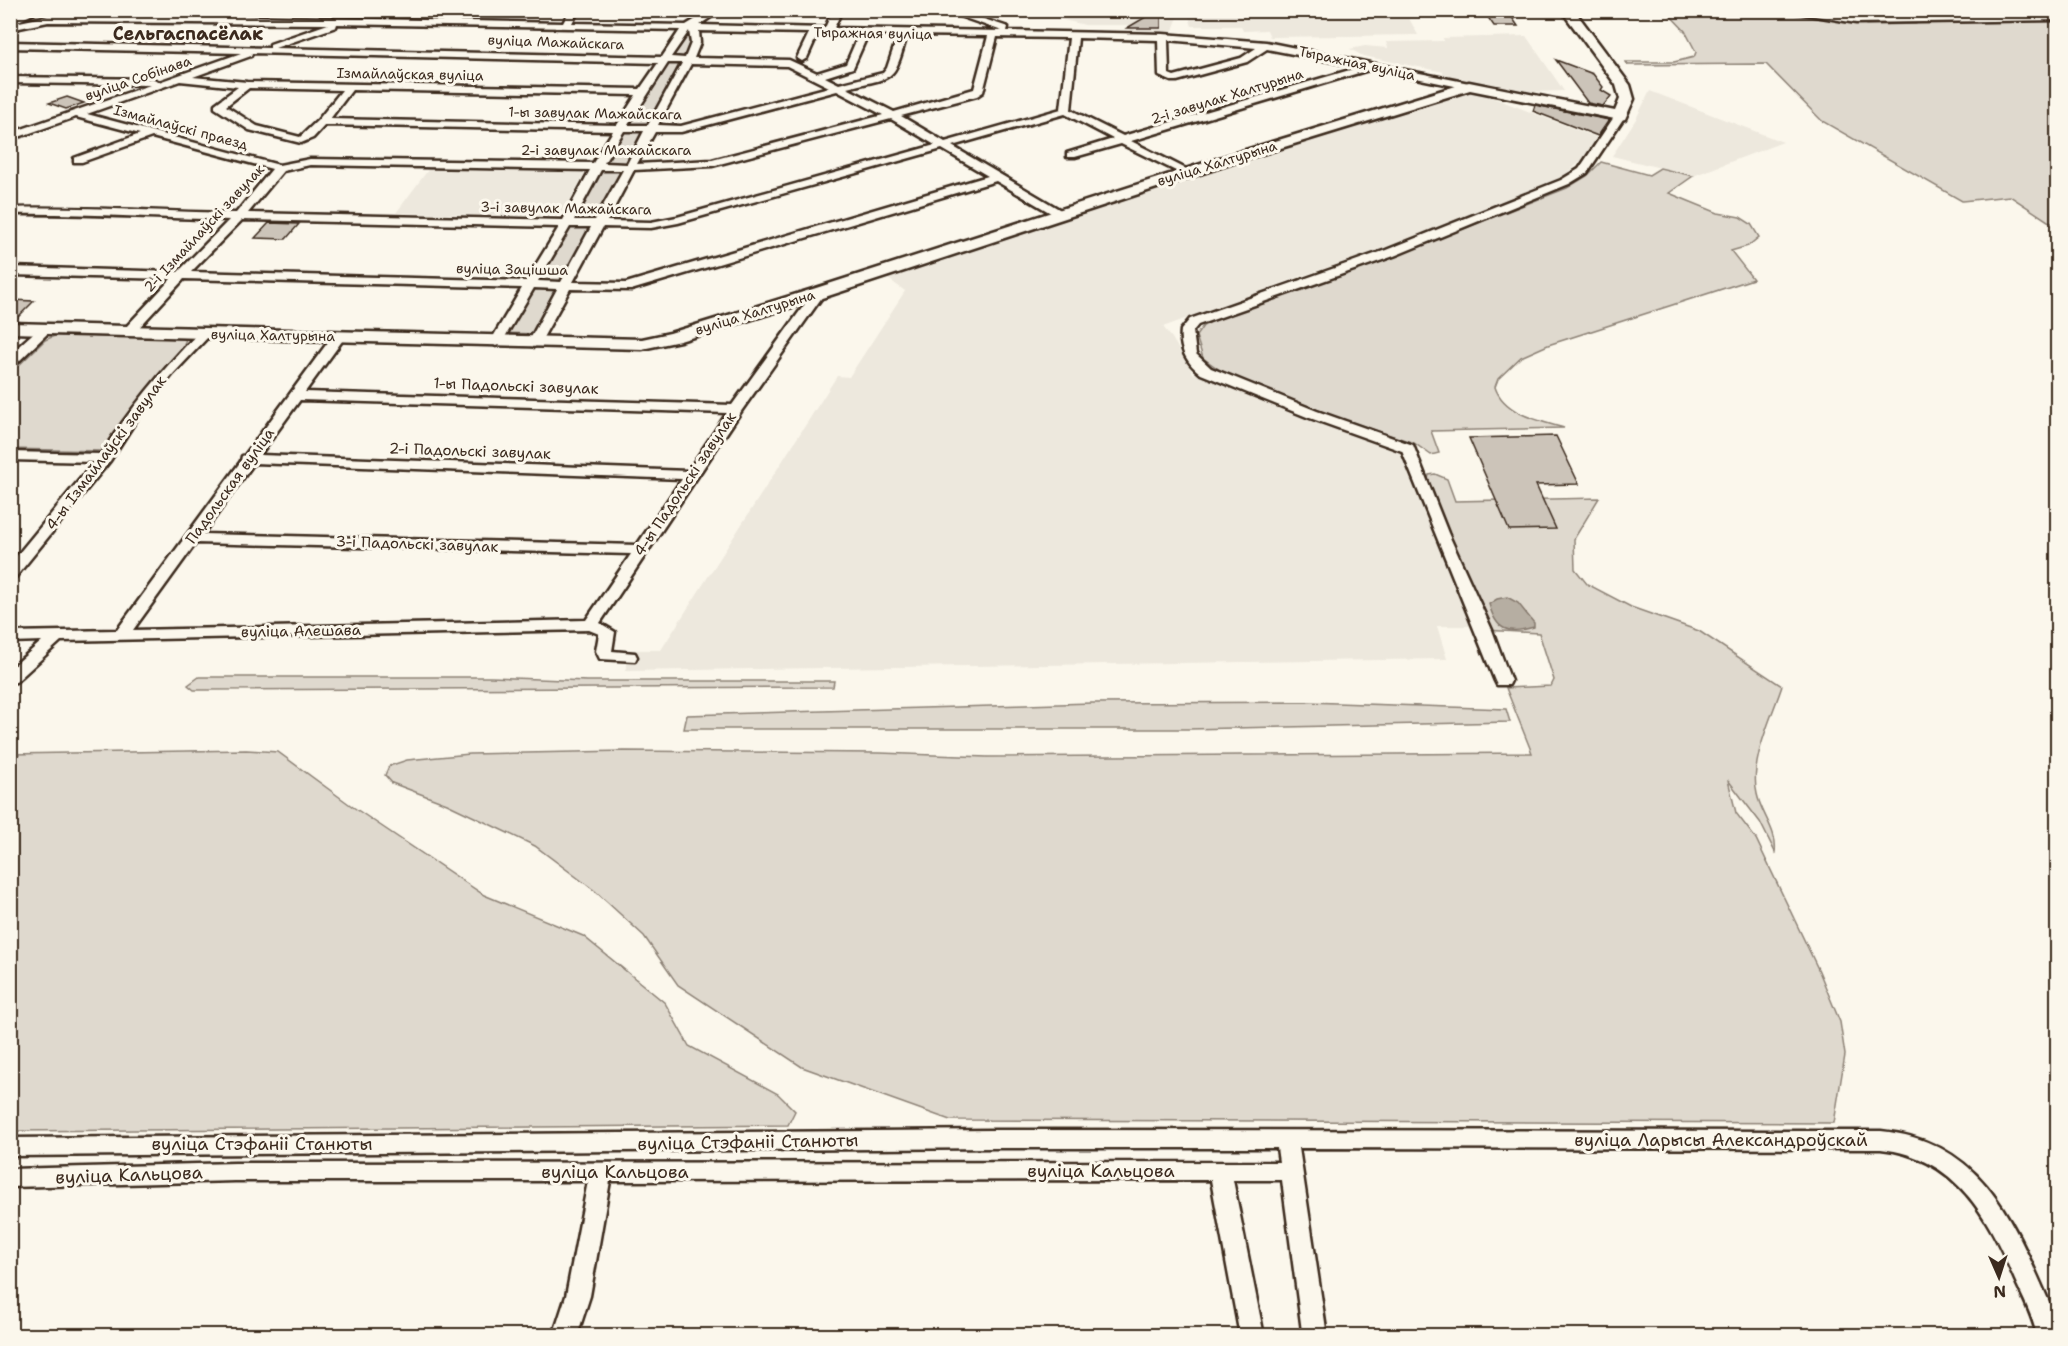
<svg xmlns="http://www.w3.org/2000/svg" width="2068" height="1346" font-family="'Shantell Sans',sans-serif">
<rect width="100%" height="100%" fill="#fbf7ec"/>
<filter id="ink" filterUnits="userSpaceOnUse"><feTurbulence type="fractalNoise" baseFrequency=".0167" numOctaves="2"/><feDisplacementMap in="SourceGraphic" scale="12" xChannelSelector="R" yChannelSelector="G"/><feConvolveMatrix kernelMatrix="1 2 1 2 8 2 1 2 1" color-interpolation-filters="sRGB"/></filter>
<g filter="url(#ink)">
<g fill="#ede8dd">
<polygon points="1054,11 1180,11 1172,33 1131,31 1129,25 1085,25 1055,18"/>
<polygon points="1187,11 1405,11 1418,35 1270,37 1267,30 1243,31 1241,26 1192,26"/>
<polygon points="1526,36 1564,91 1530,92 1441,76 1444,72 1363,56 1350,49 1365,46 1388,48 1386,42 1444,41 1443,38"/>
<polygon points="1470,89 1601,139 1591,153 1562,177 1401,243 1299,277 1163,327 1172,338 1193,373 1402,449 1436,542 1472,626 1437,626 1447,659 625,671 631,650 661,650 837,376 849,377 905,291 883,275 912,264"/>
<polygon points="1650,91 1775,139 1783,142 1693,176 1612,156 1636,119"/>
<polygon points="431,166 587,169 561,217 396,213"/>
</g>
<g fill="#dfd9ce" stroke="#8d8276" stroke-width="1.5">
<polygon points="1666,11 1783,11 1827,18 1860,21 1866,25 1915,24 1910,20 2057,17 2057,227 2010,196 1962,201 1822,121 1766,64 1628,65 1626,62 1674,62 1694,57 1696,52 1685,31"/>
<polygon points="684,31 695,31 697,37 539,334 501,333 590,181"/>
<path d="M1601,162L1649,175L1660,168L1693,176L1669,193L1718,213L1740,217L1751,224L1759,237L1748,246L1731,251L1753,279L1548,345L1521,357L1498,379L1495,387C1504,414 1540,421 1564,428L1431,431L1439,453L1431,455L1414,443L1333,416L1227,375L1203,358L1196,336L1203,326L1229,313L1430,242L1567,188L1587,176Z"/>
<polygon points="59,334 186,339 182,349 161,372 102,451 11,449 11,373 45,340"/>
<path d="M1435,474L1447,479L1455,501L1599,498L1574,539L1575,569L1587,584L1631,607L1699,631L1782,686C1772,717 1749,762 1757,794C1761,814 1778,831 1775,852L1760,822L1728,780L1736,813L1756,839L1819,971L1840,1022L1845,1055L1834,1123L950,1120L802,1067L678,985L644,936L595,891L535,846L447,804L392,783L385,775L389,766L407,760L470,754L624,751L880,753L987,757L1532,753L1506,688L1551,686L1554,680L1539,633L1484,630L1428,479L1429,475Z"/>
<polygon points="199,677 491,677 587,681 834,681 833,687 194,690 188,685"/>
<polygon points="1308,702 1506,709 1510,722 1189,729 684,729 687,715 1092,703"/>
<polygon points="246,750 278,752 353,807 484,895 583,936 665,1003 689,1046 778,1094 795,1111 788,1125 11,1131 11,754"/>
</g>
<path fill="#b6aea2" stroke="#85796d" stroke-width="1.5" d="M1507,597L1518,603L1534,623V627C1507,635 1496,630 1489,604L1497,599Z"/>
<g fill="#ccc4b9" stroke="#3b2a1e" stroke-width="1.5">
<polygon points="1483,10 1507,10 1518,26 1494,26"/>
<polygon points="1149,15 1161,15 1161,28 1127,28"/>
<polygon points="1556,60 1593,74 1603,87 1601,90 1611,96 1603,106 1588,103"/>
<polygon points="67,97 84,103 66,109 49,103"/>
<polygon points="1535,105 1609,120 1598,136 1533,111"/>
<polygon points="269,223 299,224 286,239 255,238"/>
<polygon points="10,300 34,301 14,321 10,321"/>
<polygon points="1556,436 1579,484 1536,485 1556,529 1509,530 1469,438"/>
</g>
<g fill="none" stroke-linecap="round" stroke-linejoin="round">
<defs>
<g id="street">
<path d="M570,10H579L572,23L686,25L711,10H722L699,25L825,28L833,10H842L834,28L1002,31L942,10H957L1008,27L1007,31L1163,34L1266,42L1469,83L1474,86L1469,89L1372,69L1131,141L1190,171L1191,173L1186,176L1121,144L1075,157H1067V153L1113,139L1065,114L952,146L1064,212V216H1056L996,181L631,290L570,289L540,343L534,347L528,343L557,289L534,288L502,342L496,346L490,342L522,288L184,279L133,334L129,335L123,331L125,328L171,279L10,275V267L178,272L229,220C156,218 83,213 10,214V208C86,206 161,212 236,213L272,169L152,137L82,162H74V158L140,134L76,117L10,140V133L150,85L10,83V77L154,79L159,82L241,53L10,48V42L270,48V44L328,24L48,22L10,30V24L48,16H235L563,23ZM337,24L680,30L662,57L275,48L336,27ZM689,31L691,43L685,58L671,57ZM699,31L809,33L797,58L802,61L807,58L818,33L859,34L846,64L817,73L789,60L694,58L700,43ZM868,34L898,35L887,68L883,73L839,84L825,77L853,68ZM907,35L988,36L974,89L894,112L847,88C895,76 893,84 907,35ZM997,37L1069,38L1061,109L945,142L901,116L977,96L983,92ZM1078,38L1158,40L1159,76L1171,81H1177L1247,62L1267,49L1360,67L1123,136L1071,110ZM1168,40L1256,48L1241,58L1174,76L1169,74ZM252,53L658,63L640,89L247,82L193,77L251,56ZM668,63H682L648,125H628ZM691,64L787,66L829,87L681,126L658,125ZM180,81L238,87L215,104V108L249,130L301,143L313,138L325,125L613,131L593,163L310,159L279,165L87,114ZM249,88L342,90L318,120L300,137L257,126L226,106ZM352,90L636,95L617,125L330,119ZM837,91L883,115L712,160L637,164L655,132H681ZM891,119L935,145L677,217L651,222L607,221L634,170L712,166ZM624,131H644L627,164L604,163ZM942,149L988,176L626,283L573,282L603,227L651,228L678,223ZM310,165L590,170L563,220L248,213L283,171ZM601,170H623L595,220H574ZM242,220L559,227L526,281L191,272ZM570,227H591L561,282L538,281Z"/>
<polygon points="1780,10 1807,10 1856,17 2058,14 2058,20 1856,23"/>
<path d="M1620,113L1625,116L1587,173L1569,184L1394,256L1198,325L1193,331L1196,354L1211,368L1317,411L1413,445L1448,533L1492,630L1511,681L1509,685H1497L1495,681L1402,451L1307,417L1201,374C1186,362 1179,349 1181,330L1190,319L1386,250L1561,180L1579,169L1616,114Z"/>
<path d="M819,289L825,293L742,410L600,623L615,632L612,651L635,653L637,657L635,661L600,659L596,651L599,634L589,630L61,641L16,682L10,683V669L42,641L10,642V632L117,630L241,461L242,456L245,455L334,334L339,333L345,337L305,392L732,405L815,290ZM300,400L727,413L688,471L260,455ZM254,463L682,479L637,545L203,534ZM196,543L631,554L586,620L133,630Z"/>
<polygon points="45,325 49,326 51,329 49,332 15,365 10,366 10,354 41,326"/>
<path d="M204,330L210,334L208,337L173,374L139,416L110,461L15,578L10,579V564L94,462L10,460V452L101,454C130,409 162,370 200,331Z"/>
<path d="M994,1130L1881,1131C1991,1142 2018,1235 2058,1322V1336H2037C2033,1316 2023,1298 2015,1280C1988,1216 1956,1157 1881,1149L1299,1148L1326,1329L1329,1336H1304L1302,1331L1282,1180H1233L1264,1336H1240L1211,1180L610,1181L590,1296L577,1336H553L566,1296L588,1181H235L10,1187V1169L235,1163L1279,1162L1277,1148H994L10,1156V1138Z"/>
</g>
<g id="secondary">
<polygon points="23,10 41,10 10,25 10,16"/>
<polygon points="1561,10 1574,10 1630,85 1634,99 1625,119 1620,120 1470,90 1239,161 825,297 680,341 642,349 10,333 10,323 642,339 670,333 813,289 1229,155 1469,82 1615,111 1620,99 1616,85"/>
</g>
</defs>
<use href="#street" stroke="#3b2a1e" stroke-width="5"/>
<use href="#secondary" stroke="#3b2a1e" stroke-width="5"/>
<use href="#street" fill="#fbf7ec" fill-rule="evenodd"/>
<use href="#secondary" fill="#fbf7ec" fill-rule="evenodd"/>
</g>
</g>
<g text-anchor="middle" stroke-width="6" stroke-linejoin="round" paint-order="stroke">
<g font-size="14" fill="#3b2a1e" stroke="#fbf7ec">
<text transform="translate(873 33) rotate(1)" y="5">Тыражная вуліца</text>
<text transform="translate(556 42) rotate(2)" y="5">вуліца Мажайскага</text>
<text transform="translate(1357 63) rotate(12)" y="5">Тыражная вуліца</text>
<text transform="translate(410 74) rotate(1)" y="5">Ізмайлаўская вуліца</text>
<text transform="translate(138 78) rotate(-19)" y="5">вуліца Собінава</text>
<text transform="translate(1227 96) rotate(-17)" y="5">2-і завулак Халтурына</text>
<text transform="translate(595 113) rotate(1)" y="5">1-ы завулак Мажайскага</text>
<text transform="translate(181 127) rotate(15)" y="5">Ізмайлаўскі праезд</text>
<text x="606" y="155">2-і завулак Мажайскага</text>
<text transform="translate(1217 163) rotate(-17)" y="5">вуліца Халтурына</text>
<text transform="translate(566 208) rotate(1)" y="5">3-і завулак Мажайскага</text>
<text transform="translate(204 228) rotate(-47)" y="5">2-і Ізмайлаўскі завулак</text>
<text transform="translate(512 269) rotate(1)" y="5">вуліца Зацішша</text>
<text transform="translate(755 312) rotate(-17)" y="5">вуліца Халтурына</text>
<text transform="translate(273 335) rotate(1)" y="5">вуліца Халтурына</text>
</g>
<g font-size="15" fill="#3b2a1e" stroke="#fbf7ec">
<text transform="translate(516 386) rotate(2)" y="5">1-ы Падольскі завулак</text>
<text transform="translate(470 451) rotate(2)" y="5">2-і Падольскі завулак</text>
<text transform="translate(106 453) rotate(-53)" y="5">4-ы Ізмайлаўскі завулак</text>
<text transform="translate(685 484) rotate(-56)" y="5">4-ы Падольскі завулак</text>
<text transform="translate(230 486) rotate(-54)" y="5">Падольская вуліца</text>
<text transform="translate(417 544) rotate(2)" y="5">3-і Падольскі завулак</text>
<text transform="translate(301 631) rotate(-1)" y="5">вуліца Алешава</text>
</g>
<g font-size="18" font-weight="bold" fill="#3b2a1e" stroke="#fbf7ec">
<text x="188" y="40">Сельгаспасёлак</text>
</g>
<g font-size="18" fill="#3b2a1e" stroke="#fbf7ec">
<text x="1721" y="1146">вуліца Ларысы Александроўскай</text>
<text transform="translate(748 1142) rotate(-1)" y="6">вуліца Стэфаніі Станюты</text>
<text x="262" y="1150">вуліца Стэфаніі Станюты</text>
<text x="1101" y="1177">вуліца Кальцова</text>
<text x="615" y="1178">вуліца Кальцова</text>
<text transform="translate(129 1175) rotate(-2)" y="6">вуліца Кальцова</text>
</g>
</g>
<rect width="2068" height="1346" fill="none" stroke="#fbf7ec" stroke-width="36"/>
<rect x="18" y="18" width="2032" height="1310" fill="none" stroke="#3b2a1e" stroke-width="2" filter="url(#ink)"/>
<g transform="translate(1999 1277) rotate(177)" stroke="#fbf7ec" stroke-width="4.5" paint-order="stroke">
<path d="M0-4.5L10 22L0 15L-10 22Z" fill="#3b2a1e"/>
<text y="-9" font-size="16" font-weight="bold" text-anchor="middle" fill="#3b2a1e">N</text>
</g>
</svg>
